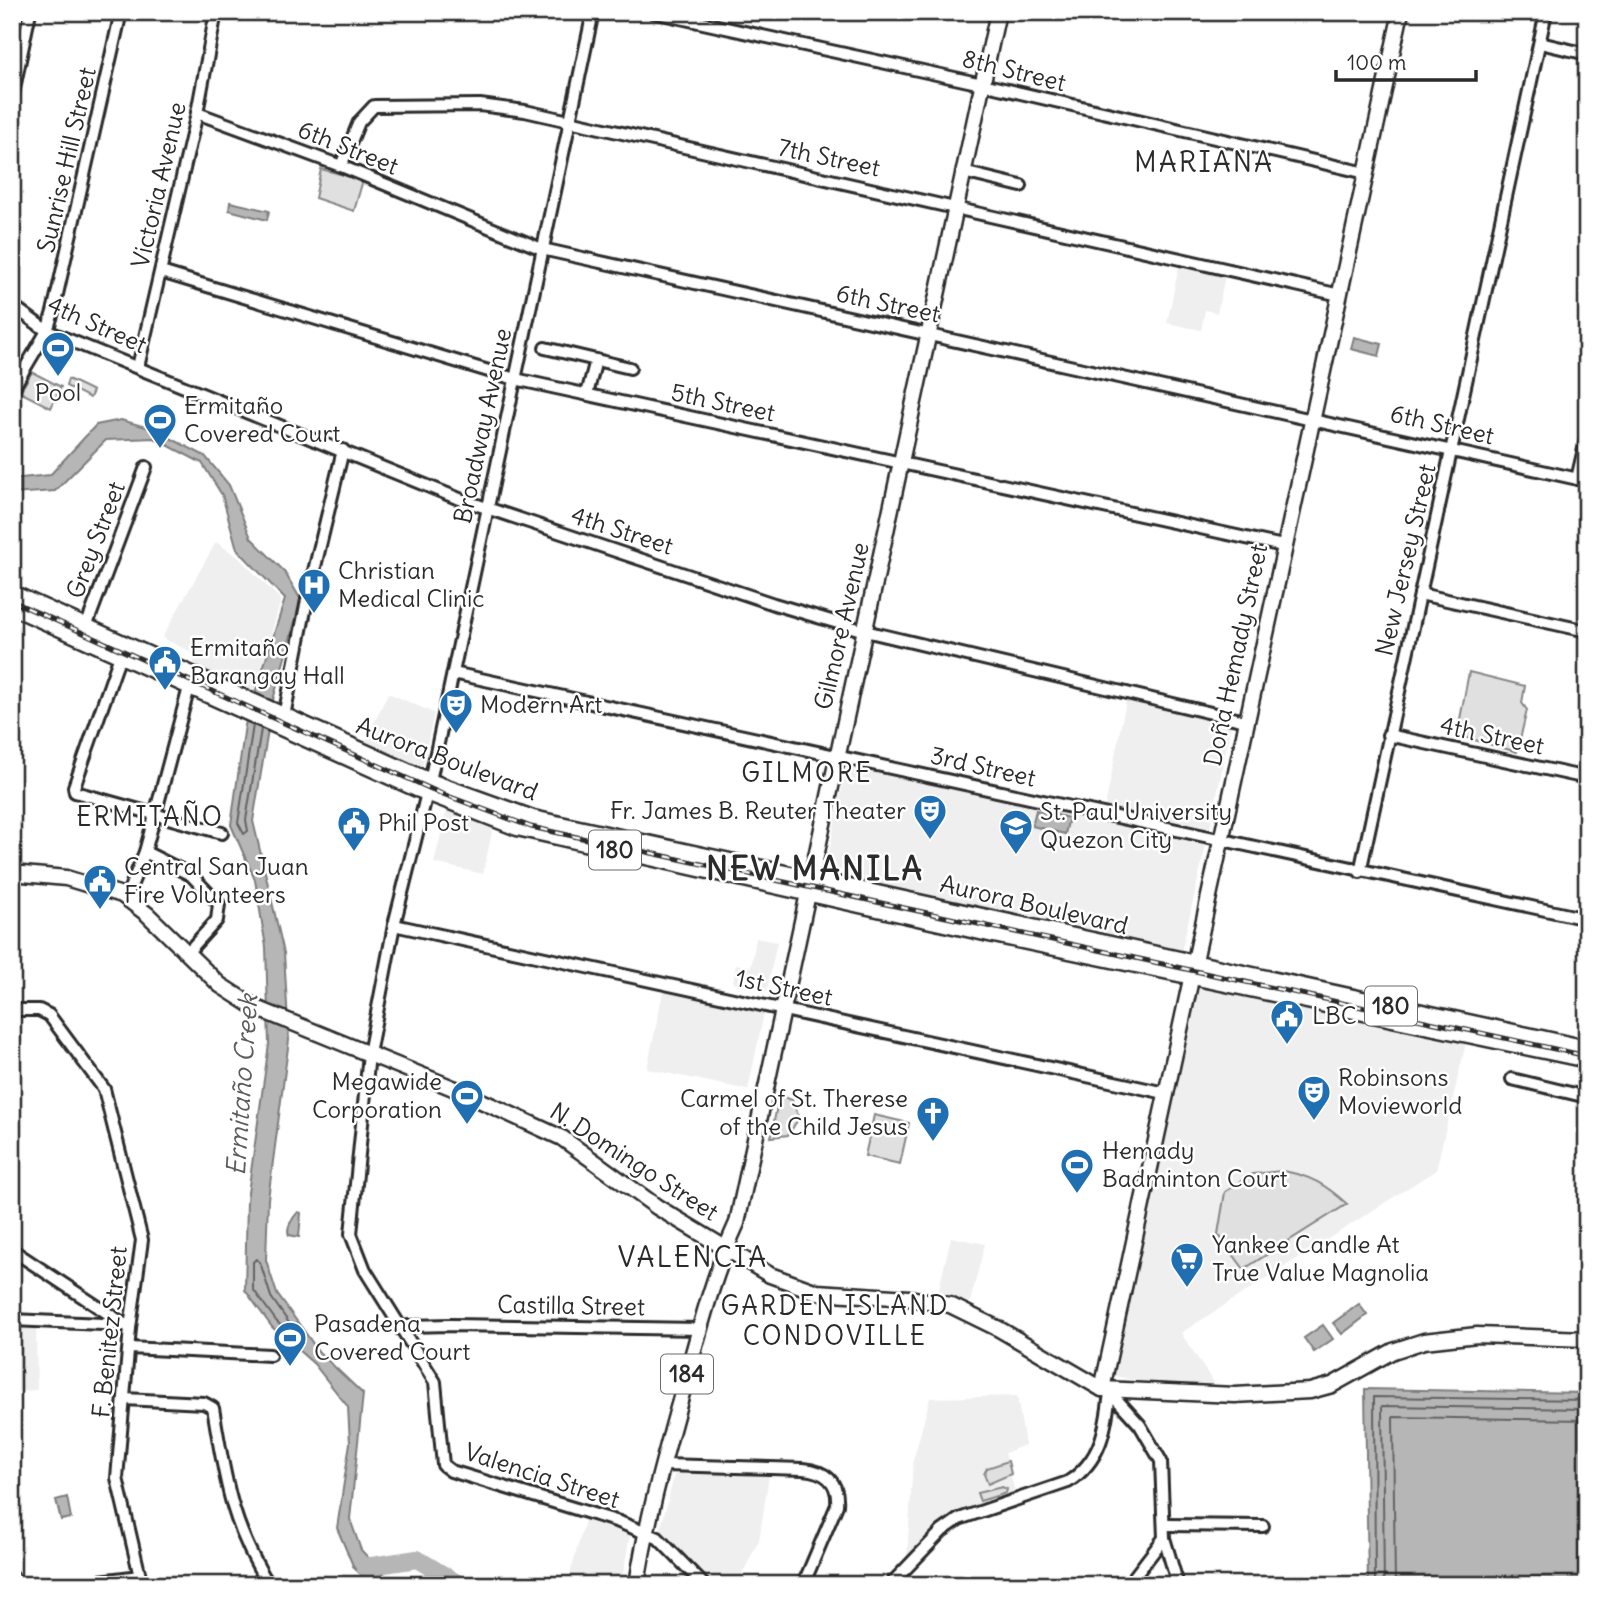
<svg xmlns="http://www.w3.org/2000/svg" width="1599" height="1597" font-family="Delius,sans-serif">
<rect width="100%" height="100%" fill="#fff"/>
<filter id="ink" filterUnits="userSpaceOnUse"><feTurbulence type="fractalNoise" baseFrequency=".0143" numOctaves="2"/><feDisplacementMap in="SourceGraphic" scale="14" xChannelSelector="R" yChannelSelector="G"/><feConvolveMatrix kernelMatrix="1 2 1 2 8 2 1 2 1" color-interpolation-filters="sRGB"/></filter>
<g filter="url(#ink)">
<g fill="#efefef">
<polygon points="1179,266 1225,276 1217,313 1205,310 1201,330 1167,323"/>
<polygon points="216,542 238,557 281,600 254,693 196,668 191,652 162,638"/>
<polygon points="388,693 434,713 422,767 365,743"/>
<polygon points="1127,696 1232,721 1210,828 1105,807"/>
<polygon points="847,764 1206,845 1181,953 861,885 861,881 854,879 853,881 833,878 826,867"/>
<polygon points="448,805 494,823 483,874 434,863"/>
<polygon points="756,938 777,942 767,990 733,983 736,964 751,967"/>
<polygon points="1204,986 1466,1043 1436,1170 1181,1333 1215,1385 1143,1382 1111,1375 1193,993"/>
<polygon points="663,992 764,1013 748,1090 647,1069"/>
<polygon points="951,1237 985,1244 970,1302 938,1293"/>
<polygon points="12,1323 36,1325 37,1390 12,1392"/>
<polygon points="1017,1396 1025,1445 1005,1453 1015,1492 951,1515 907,1557 913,1461 930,1398"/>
<polygon points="679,1472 769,1476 759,1540 737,1585 712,1585 660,1531 674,1476"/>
<polygon points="585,1520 630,1535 621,1585 569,1578"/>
</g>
<g fill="#e0e0e0" stroke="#868686" stroke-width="2">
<polygon points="321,169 363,180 354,211 315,198"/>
<polygon points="32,372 61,387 51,408 20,392"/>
<polygon points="68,379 93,391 90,398 66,386"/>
<polygon points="1469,672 1525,686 1522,703 1527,710 1517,752 1457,735"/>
<polygon points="779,1095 792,1100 799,1118 788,1135 771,1137"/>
<polygon points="874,1115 909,1123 900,1164 865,1156"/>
<path d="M1282,1171C1310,1175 1326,1185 1347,1204L1244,1269L1218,1234L1225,1192L1253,1174Z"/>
<polygon points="1008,1461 1011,1474 988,1484 984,1474 987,1468"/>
<polygon points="1002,1487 1007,1489 1006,1493 980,1501 977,1493"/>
</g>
<g fill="#b6b6b6" stroke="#7e7e7e" stroke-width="2">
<polygon points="230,202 269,211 267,220 229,210"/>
<polygon points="1354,337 1382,344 1379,356 1351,349"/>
<polygon points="121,420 153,429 205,456 229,485 251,538 284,571 301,600 273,700 253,821 284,953 289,1040 268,1199 266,1260 277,1294 302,1328 319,1352 363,1394 350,1519 361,1550 394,1585 372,1585 354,1568 337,1528 350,1443 348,1407 314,1364 272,1327 245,1290 247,1200 269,1044 266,947 255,880 231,825 245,725 285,599 237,549 222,495 202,463 154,438 106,440 55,491 12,494 12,479 50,475 96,425"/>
<polygon points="1036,810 1069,818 1065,834 1032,826"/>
<path d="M298,1212L301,1213L299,1237L289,1235C285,1226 295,1216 298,1212Z"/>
<polygon points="1359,1304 1367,1315 1342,1334 1333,1323"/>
<polygon points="1323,1325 1333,1339 1314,1352 1304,1338"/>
<polygon points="1365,1389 1587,1393 1587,1585 1368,1585"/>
<polygon points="67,1497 71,1518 61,1520 56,1500"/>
</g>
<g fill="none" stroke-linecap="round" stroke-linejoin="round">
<g stroke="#636363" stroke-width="2">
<polyline points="253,725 238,823 244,834 248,831 246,820 261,729"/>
<polygon points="256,1259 260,1262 271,1297 296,1333 295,1337 277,1322 253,1289 253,1262"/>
<polyline points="1375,1585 1374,1397 1587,1400"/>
<polyline points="1384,1585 1382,1406 1587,1409"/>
<polyline points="1395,1585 1393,1417 1587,1420"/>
</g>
<polyline stroke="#b6b6b6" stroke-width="18" points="365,1567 417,1559 460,1585"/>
<defs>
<g id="minor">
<polyline points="593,12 430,781 394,925 369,1054 351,1234 365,1270 435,1382 443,1465 451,1471 619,1522 658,1538 704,1585"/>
<polyline points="653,12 982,84 1366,173"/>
<polyline points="1540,43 1587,54"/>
<polyline points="12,98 30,12"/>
<polyline points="197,113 341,166 542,249 1587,481"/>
<polyline points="341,166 359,122 374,106 480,105 525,111 1340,295"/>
<polyline points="963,172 1021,186"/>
<polyline points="161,272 515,379 1283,546"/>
<polyline points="12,305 47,331 457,498 774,604 865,631 1245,721"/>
<polyline points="545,348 630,368"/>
<polyline points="138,367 197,113 216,12"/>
<polyline points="12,390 47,331 53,312 121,12"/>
<polyline points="587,394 596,360"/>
<polyline points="1577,479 1587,436"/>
<polyline points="1420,594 1587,631"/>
<polyline points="86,627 146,467"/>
<polyline points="120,656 74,787 75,792 222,833"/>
<polyline points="453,673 1587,919"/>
<polyline points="284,716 307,600 343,450"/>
<polyline points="1388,735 1587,778"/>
<polyline points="145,852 191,875 219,904 217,920 187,953"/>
<polyline points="1360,872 1546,12"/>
<polyline points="126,898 145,852 191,680"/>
<polyline points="394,925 1165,1093"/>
<polyline points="12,1010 39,1010 49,1015 104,1089 142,1240 130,1328 117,1478 142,1585"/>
<polyline points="1512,1079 1587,1097"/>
<polyline points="12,1250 130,1328"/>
<polyline points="12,1320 125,1325"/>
<polyline points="400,1329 408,1326 450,1325 700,1329"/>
<polyline points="129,1348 270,1355"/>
<polyline points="1110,1392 1140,1425 1161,1461 1164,1538 1178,1585"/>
<path d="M124,1399L204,1403L213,1408C225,1477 230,1523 269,1585"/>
<path d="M663,1465L803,1469C826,1471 839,1482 837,1505L803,1585"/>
<polyline points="1165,1525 1263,1526"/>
<polyline points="67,1585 140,1576"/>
<path d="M890,1585L942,1531L959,1519L1068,1482C1101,1461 1106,1429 1110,1392"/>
<polyline points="1128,1585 1164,1538"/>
</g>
<g id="major">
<polyline points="12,593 430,781 533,818 1587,1048"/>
<polyline points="12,607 419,790 517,828 989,934 1587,1060"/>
<polyline points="12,873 66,878 122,895 147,914 220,985 256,1008 453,1088 562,1138 657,1207 770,1275 817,1292 909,1298 950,1305 999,1329 1102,1389 1235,1395 1310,1391 1332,1385 1393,1351 1424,1341 1477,1335 1587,1339"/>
<polyline points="1102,1389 1401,12"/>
<polyline points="12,1578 14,1585"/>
<path d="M637,1585C647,1517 666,1452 684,1386C699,1332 713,1275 737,1223L998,12"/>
</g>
</defs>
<use href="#minor" stroke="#2b2b2b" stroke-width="16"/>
<use href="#major" stroke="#2b2b2b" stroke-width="19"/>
<use href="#minor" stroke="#fff" stroke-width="10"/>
<use href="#major" stroke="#fff" stroke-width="14"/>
<defs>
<polyline id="rail" points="12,601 440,793 531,827 1587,1056"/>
</defs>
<use href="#rail" stroke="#2b2b2b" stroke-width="5"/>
<use href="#rail" stroke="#fff" stroke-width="2.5" stroke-dasharray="8" stroke-linecap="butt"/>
</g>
</g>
<defs>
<symbol id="stadium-pin" viewBox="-11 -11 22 30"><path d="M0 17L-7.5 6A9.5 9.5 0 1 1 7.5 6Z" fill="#1f6fb2" stroke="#fff"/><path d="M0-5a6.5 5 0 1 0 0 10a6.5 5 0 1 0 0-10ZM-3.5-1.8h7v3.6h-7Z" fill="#fff"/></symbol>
<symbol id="hospital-pin" viewBox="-11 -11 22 30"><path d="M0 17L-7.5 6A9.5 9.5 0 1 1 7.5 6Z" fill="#1f6fb2" stroke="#fff"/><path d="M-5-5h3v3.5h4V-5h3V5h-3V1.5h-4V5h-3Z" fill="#fff"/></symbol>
<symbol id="civic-pin" viewBox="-11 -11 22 30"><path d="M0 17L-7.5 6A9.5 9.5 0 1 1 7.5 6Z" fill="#1f6fb2" stroke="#fff"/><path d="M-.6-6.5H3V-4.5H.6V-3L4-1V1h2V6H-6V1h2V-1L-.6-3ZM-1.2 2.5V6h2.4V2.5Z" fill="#fff"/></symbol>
<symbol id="theatre-pin" viewBox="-11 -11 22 30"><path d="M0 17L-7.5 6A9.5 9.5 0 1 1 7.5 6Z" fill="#1f6fb2" stroke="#fff"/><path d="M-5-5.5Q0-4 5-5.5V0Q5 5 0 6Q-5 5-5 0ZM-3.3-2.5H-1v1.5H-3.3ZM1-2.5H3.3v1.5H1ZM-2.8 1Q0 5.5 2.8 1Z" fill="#fff"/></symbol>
<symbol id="university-pin" viewBox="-11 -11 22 30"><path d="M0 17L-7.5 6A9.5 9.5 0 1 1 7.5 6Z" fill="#1f6fb2" stroke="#fff"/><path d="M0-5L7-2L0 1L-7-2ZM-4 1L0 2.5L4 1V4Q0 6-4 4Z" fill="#fff"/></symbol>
<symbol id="church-pin" viewBox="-11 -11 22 30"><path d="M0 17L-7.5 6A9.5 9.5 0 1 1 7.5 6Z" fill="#1f6fb2" stroke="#fff"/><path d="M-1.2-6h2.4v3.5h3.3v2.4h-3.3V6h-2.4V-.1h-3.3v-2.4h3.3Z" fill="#fff"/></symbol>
<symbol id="supermarket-pin" viewBox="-11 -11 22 30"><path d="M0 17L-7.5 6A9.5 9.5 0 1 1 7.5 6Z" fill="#1f6fb2" stroke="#fff"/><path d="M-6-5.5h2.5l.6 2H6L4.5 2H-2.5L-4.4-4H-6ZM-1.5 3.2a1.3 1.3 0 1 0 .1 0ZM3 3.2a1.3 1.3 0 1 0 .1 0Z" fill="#fff"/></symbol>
</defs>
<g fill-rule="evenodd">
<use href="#stadium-pin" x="39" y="329" width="38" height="52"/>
<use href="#stadium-pin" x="141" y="401" width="38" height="52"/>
<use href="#hospital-pin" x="295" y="566" width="38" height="52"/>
<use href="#civic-pin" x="146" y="643" width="38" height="52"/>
<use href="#theatre-pin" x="437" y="686" width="38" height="52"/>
<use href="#theatre-pin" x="911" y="792" width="38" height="52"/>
<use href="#civic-pin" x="335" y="804" width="38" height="52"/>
<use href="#university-pin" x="997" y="807" width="38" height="52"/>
<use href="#civic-pin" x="81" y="862" width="38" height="52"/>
<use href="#civic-pin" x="1268" y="997" width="38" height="52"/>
<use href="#theatre-pin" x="1295" y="1073" width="38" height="52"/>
<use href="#stadium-pin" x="448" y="1077" width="38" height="52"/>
<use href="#church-pin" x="914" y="1094" width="38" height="52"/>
<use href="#stadium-pin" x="1058" y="1146" width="38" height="52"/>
<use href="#supermarket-pin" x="1168" y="1240" width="38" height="52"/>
<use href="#stadium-pin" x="271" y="1319" width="38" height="52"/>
</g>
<g text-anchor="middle" stroke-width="5" stroke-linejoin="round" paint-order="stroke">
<g fill="#fff" stroke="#6b6b6b" stroke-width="2">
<rect x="589" y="830.5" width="52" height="39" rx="5"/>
<rect x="1365" y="986.5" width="52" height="39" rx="5"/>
<rect x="661" y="1354.5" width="52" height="39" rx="5"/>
</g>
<g font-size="23" font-weight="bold" fill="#2b2b2b">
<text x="615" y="858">180</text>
<text x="1391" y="1014">180</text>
<text x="687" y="1382">184</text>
</g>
<g font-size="24" fill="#2b2b2b" stroke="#fff">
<text transform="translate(1014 71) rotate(14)" y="8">8th Street</text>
<text transform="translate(348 148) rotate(22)" y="8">6th Street</text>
<text transform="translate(829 158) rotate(12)" y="8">7th Street</text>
<text transform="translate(67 160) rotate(-77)" y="8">Sunrise Hill Street</text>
<text transform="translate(159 185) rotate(-77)" y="8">Victoria Avenue</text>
<text transform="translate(888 304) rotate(12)" y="8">6th Street</text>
<text transform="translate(97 325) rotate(24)" y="8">4th Street</text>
<text transform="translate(723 403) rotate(12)" y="8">5th Street</text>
<text transform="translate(1442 425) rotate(13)" y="8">6th Street</text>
<text transform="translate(483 426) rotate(-78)" y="8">Broadway Avenue</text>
<text transform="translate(622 531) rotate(18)" y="8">4th Street</text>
<text transform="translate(96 540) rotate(-69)" y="8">Grey Street</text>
<text transform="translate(1406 560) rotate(-77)" y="8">New Jersey Street</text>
<text transform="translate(842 626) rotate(-77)" y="8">Gilmore Avenue</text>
<text transform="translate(1236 655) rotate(-78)" y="8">Doña Hemady Street</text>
<text transform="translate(1492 736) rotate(12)" y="8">4th Street</text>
<text transform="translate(447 759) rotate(21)" y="8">Aurora Boulevard</text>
<text transform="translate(983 767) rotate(13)" y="8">3rd Street</text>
<text transform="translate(1034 905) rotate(13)" y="8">Aurora Boulevard</text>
<text transform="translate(784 988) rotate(12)" y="8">1st Street</text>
<text transform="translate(634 1162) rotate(33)" y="8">N. Domingo Street</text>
<text transform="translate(571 1306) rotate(1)" y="8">Castilla Street</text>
<text transform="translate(110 1332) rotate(-84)" y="8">F. Benitez Street</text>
<text transform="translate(542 1476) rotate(18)" y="8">Valencia Street</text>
</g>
<g font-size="24" fill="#2b2b2b" stroke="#fff" text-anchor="start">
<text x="58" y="401" text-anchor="middle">Pool</text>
<text x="184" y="414">Ermitaño<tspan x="184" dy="28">Covered Court</tspan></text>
<text x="338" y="579">Christian<tspan x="338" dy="28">Medical Clinic</tspan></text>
<text x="190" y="656">Ermitaño<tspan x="190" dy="28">Barangay Hall</tspan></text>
<text x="480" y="713">Modern Art</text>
<text x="906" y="819" text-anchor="end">Fr. James B. Reuter Theater</text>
<text x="1040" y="820">St. Paul University<tspan x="1040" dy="28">Quezon City</tspan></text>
<text x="378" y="831">Phil Post</text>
<text x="124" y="875">Central San Juan<tspan x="124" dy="28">Fire Volunteers</tspan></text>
<text x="1312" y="1024">LBC</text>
<text x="1338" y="1086">Robinsons<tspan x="1338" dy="28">Movieworld</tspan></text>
<text x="442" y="1090" text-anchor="end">Megawide<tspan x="442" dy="28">Corporation</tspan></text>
<text x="908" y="1107" text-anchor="end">Carmel of St. Therese<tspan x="908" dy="28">of the Child Jesus</tspan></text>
<text x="1102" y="1159">Hemady<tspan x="1102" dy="28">Badminton Court</tspan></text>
<text x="1212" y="1253">Yankee Candle At<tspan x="1212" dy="28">True Value Magnolia</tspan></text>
<text x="314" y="1332">Pasadena<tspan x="314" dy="28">Covered Court</tspan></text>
</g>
<g font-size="26" letter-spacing="2" fill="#2b2b2b" stroke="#fff">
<text x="807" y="782">GILMORE</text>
<text x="150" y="826">ERMITAÑO</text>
<text x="835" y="1315">GARDEN ISLAND<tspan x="835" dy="30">CONDOVILLE</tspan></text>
</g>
<g font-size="26" font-style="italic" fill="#5c5c5c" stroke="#fff">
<text transform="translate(242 1085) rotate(-86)" y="9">Ermitaño Creek</text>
</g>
<g font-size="28" letter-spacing="2" fill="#2b2b2b" stroke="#fff">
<text x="1204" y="172">MARIANA</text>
<text x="693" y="1267">VALENCIA</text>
</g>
<g font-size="32" font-weight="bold" letter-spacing="2" fill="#2b2b2b" stroke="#fff">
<text x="815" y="880">NEW MANILA</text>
</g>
</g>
<rect width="1599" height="1597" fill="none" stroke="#fff" stroke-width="42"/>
<rect x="21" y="21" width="1557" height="1555" fill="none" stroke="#2b2b2b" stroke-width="2.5" filter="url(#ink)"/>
<path d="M1336 70v10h140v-10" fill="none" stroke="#2b2b2b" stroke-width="3.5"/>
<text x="1347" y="70" font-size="21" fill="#2b2b2b" stroke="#ffffff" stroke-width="5" paint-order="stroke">100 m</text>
</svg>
